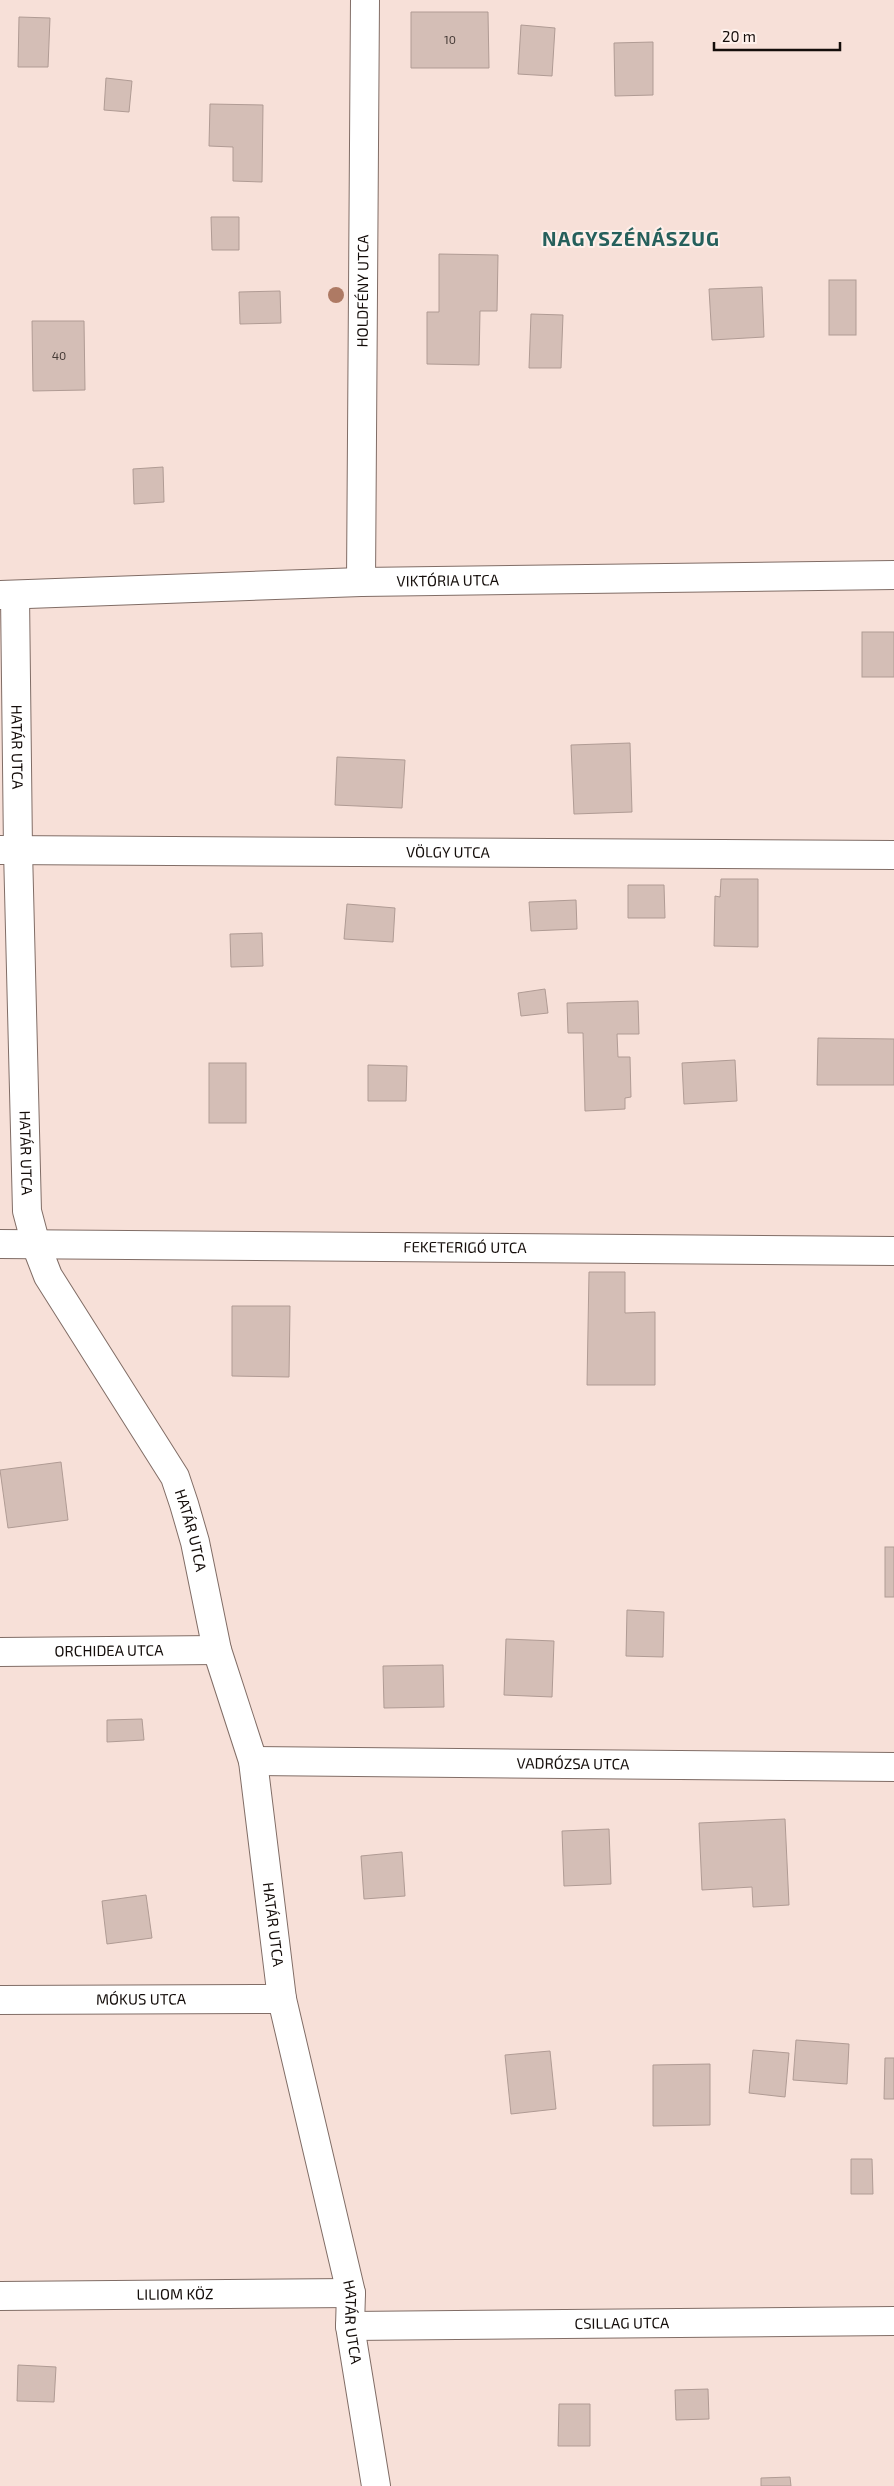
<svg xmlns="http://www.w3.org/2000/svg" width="894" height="2486" font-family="'Exo 2',sans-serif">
<rect width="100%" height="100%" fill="#f7e0d8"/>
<g fill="#d4beb6" stroke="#b09b94">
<polygon points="411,12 488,12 489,68 411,68"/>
<polygon points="19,17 50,18 48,67 18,67"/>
<polygon points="521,25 555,28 552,76 518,74"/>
<polygon points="653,42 653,95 615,96 614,43"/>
<polygon points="106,78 132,81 129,112 104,110"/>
<polygon points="210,104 263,105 262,182 233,181 233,147 209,146"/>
<polygon points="211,217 239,217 239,250 212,250"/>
<polygon points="439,254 498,255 497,311 480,311 479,365 427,364 427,312 439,312"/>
<rect x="829" y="280" width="27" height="55"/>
<polygon points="762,287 764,337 712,340 709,289"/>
<polygon points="280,291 281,323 240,324 239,292"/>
<polygon points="531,314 563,315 561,368 529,368"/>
<polygon points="32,321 84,321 85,390 33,391"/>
<polygon points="163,467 164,502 134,504 133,469"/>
<rect x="862" y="632" width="32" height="45"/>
<polygon points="630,743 632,812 574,814 571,745"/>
<polygon points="337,757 405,760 402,808 335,805"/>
<polygon points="721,879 758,879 758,947 714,946 715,896 720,897"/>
<polygon points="628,885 664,885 665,918 628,918"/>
<polygon points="576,900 577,929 531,931 529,902"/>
<polygon points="347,904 395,908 393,942 344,939"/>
<polygon points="262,933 263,966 231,967 230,934"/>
<polygon points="545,989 548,1013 521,1016 518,993"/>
<polygon points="638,1001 639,1034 617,1034 618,1057 630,1057 631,1097 625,1098 625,1109 585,1111 583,1033 568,1033 567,1003"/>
<polygon points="818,1038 894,1039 894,1085 817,1085"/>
<polygon points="735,1060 737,1101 684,1104 682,1063"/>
<rect x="209" y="1063" width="37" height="60"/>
<polygon points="368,1065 407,1066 406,1101 368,1101"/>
<polygon points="589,1272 625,1272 625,1313 655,1312 655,1385 587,1385"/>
<polygon points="232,1306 290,1306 289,1377 232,1376"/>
<polygon points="61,1462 68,1520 8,1528 0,1470"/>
<rect x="885" y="1547" width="9" height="50"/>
<polygon points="627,1610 664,1612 663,1657 626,1656"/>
<polygon points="506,1639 554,1641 552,1697 504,1695"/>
<polygon points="443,1665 444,1707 384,1708 383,1666"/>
<polygon points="142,1719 144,1740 107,1742 107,1720"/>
<polygon points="785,1819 789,1905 753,1907 752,1887 702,1890 699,1823"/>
<polygon points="609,1829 611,1884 564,1886 562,1831"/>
<polygon points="402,1852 405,1896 364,1899 361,1856"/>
<polygon points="146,1895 152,1938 107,1944 102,1901"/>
<polygon points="796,2040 849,2044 847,2084 793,2080"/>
<polygon points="753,2050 789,2053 785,2097 749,2093"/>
<polygon points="550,2051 556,2109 511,2114 505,2055"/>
<polygon points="885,2058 894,2058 894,2099 884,2099"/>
<polygon points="710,2064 710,2125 653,2126 653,2065"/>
<polygon points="851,2159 872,2159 873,2194 851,2194"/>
<polygon points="18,2365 56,2367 54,2402 17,2401"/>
<polygon points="708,2389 709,2419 676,2420 675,2390"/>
<polygon points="559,2404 590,2404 590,2446 558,2446"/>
<polygon points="790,2477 791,2486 761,2486 761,2478"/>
</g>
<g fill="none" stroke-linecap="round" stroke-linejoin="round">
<defs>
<g id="street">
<path id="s1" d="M361,582L365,0"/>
<path id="s2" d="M0,595L361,582L894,575"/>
<path id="s3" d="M15,595L18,850L27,1211L36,1245L48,1276L175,1477L184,1504L195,1542L217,1650L253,1761L282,1999L351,2293L350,2326L376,2486"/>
<path id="s4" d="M0,850L894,855"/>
<path id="s5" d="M0,1244L894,1251"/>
<path id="s6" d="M0,1652L217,1650"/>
<path id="s7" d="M253,1761L894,1767"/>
<path id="s8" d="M0,2000L282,1999"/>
<path id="s9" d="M0,2296L351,2293"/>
<path id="s10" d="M350,2326L894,2321"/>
</g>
</defs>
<use href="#street" stroke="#816d66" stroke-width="30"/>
<use href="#street" stroke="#fff" stroke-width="28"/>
</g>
<circle fill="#ae7a64" cx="336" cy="295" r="8"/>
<g text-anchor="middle" stroke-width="4" stroke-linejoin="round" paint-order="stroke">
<g font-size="12" fill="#443935">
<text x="450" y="44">10</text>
<text x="59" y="360">40</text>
</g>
<g font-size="15" fill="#140d0a" stroke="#fef0eb">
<text dy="5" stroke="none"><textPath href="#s1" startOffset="291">HOLDFÉNY UTCA</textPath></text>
<text dy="5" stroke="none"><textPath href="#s2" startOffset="448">VIKTÓRIA UTCA</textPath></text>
<text dy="5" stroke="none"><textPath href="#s3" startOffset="152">HATÁR UTCA</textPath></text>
<text dy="5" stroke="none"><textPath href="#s4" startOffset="448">VÖLGY UTCA</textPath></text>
<text dy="5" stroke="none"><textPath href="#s3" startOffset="558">HATÁR UTCA</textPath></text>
<text dy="5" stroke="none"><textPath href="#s5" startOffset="465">FEKETERIGÓ UTCA</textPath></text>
<text dy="5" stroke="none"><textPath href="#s3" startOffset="978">HATÁR UTCA</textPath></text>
<text dy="5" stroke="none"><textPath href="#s6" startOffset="109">ORCHIDEA UTCA</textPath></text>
<text dy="5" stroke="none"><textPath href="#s7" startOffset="320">VADRÓZSA UTCA</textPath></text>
<text dy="5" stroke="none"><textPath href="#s3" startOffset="1382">HATÁR UTCA</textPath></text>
<text dy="5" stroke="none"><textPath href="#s8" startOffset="141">MÓKUS UTCA</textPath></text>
<text dy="5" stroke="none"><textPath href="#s9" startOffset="175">LILIOM KÖZ</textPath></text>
<text dy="5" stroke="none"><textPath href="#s3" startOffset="1788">HATÁR UTCA</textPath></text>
<text dy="5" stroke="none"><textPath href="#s10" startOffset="272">CSILLAG UTCA</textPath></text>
</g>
<g font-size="20" font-weight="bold" letter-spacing="1" fill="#26605c" stroke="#fef0eb">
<text x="631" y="246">NAGYSZÉNÁSZUG</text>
</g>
</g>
<path d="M714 42v8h126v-8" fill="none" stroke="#140d0a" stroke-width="2.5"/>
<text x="722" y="42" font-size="15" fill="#140d0a" stroke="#fef0eb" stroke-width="4" paint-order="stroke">20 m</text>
</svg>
